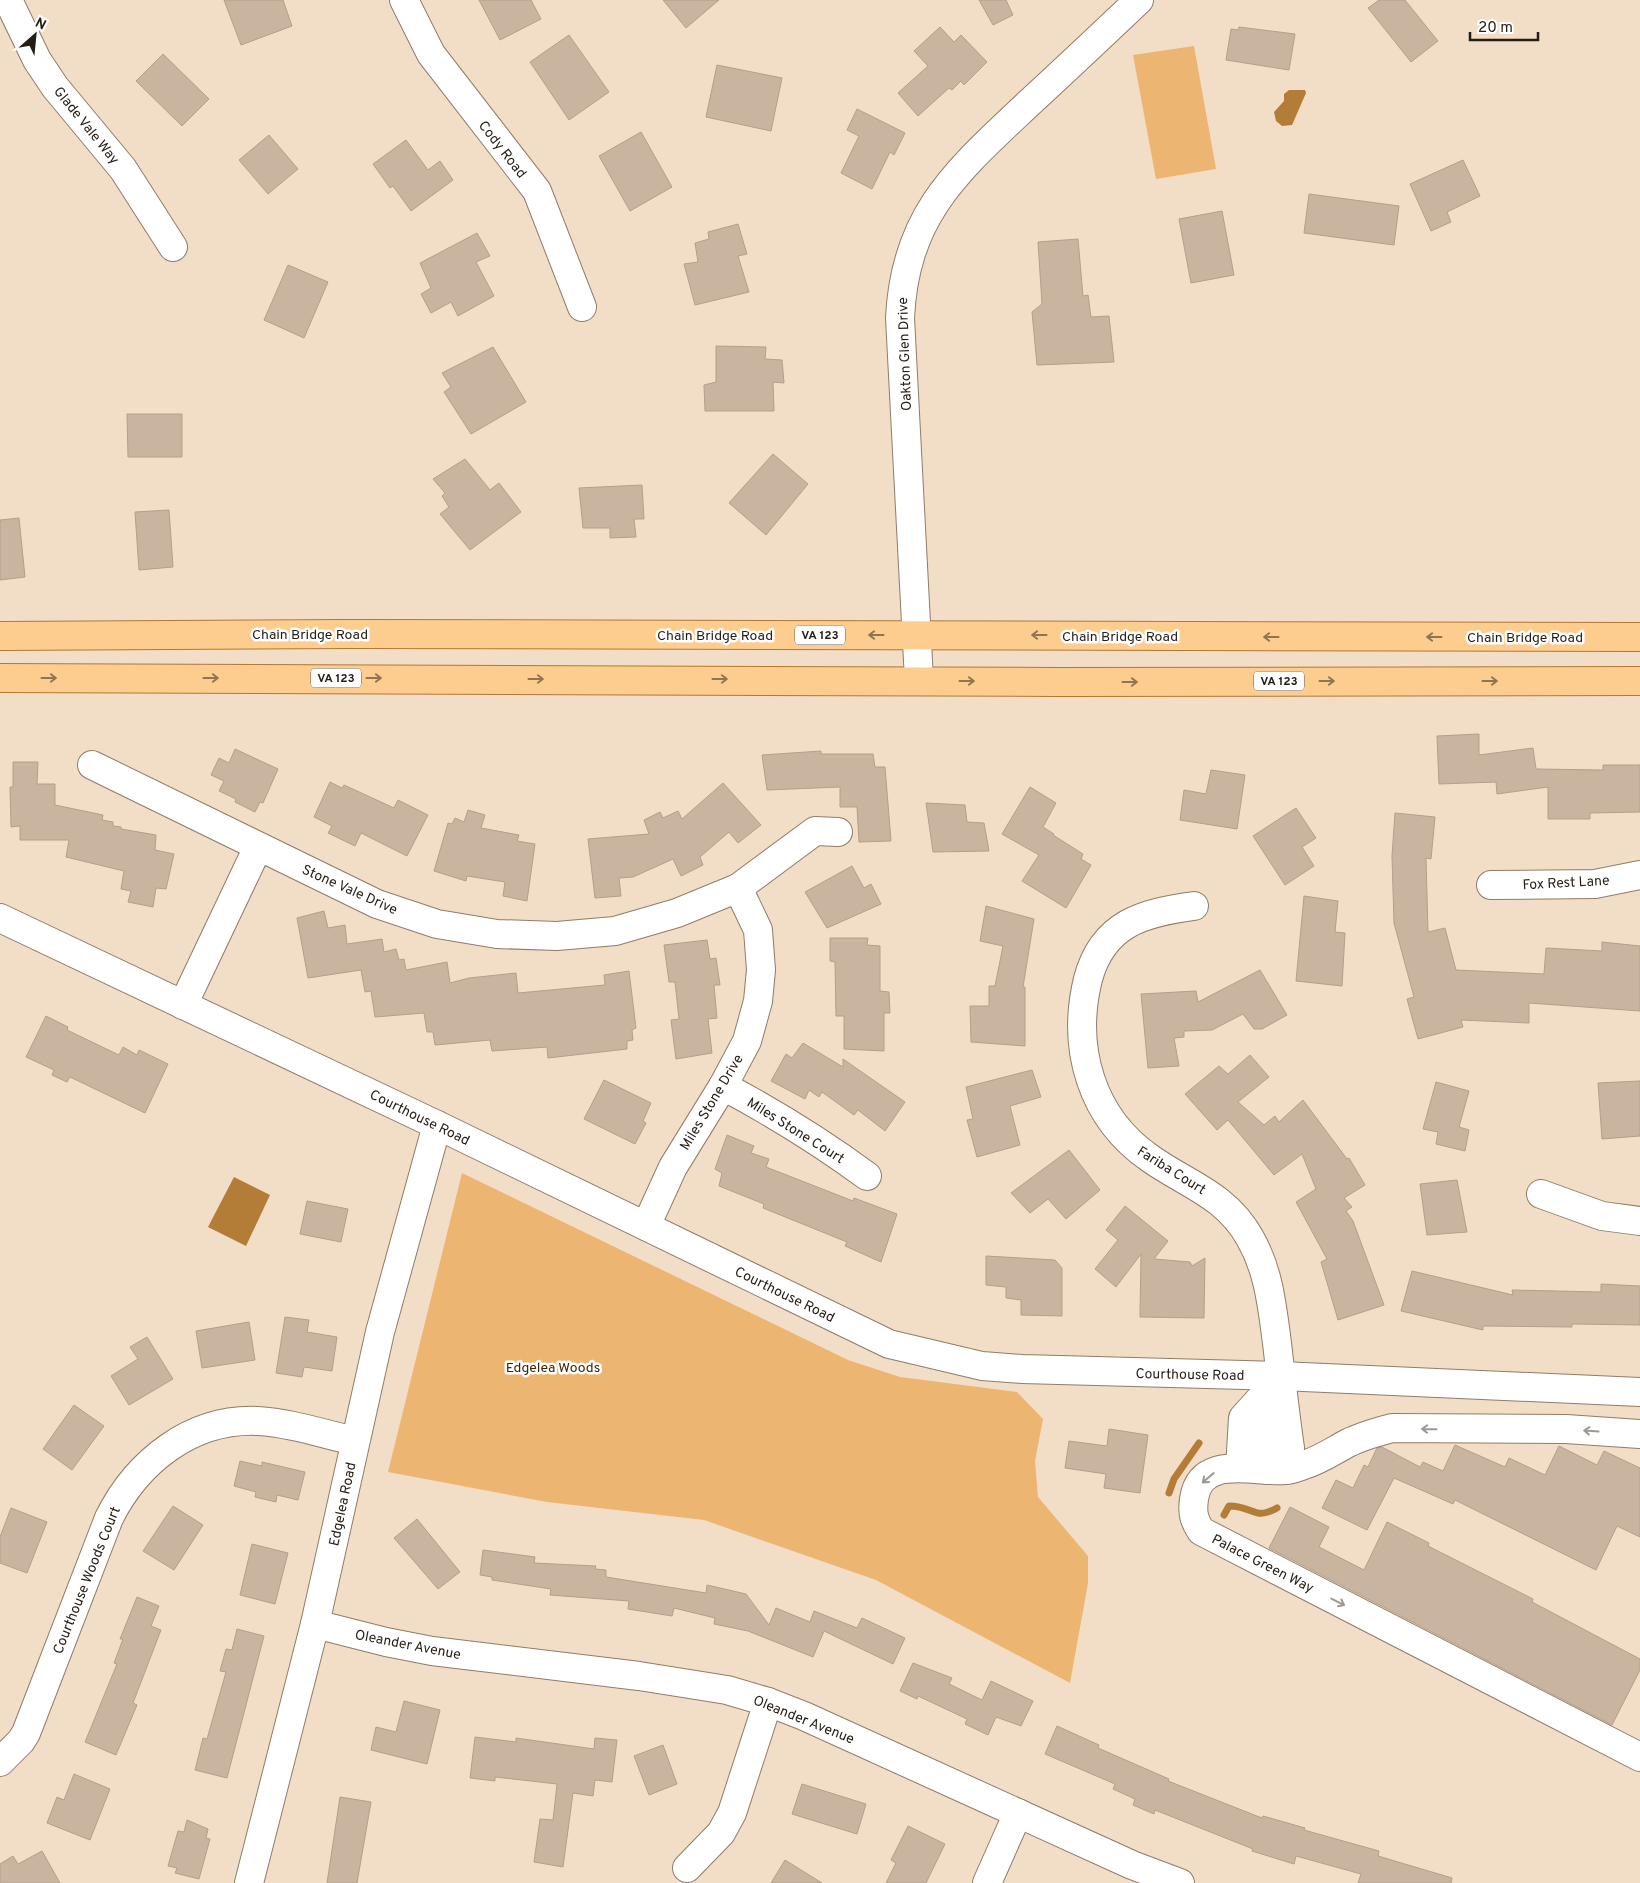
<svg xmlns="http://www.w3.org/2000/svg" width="1640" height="1883" font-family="Overpass,sans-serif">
<rect width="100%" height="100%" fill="#f2ddc7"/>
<g fill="#edb572">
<polygon points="1194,46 1216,169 1156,179 1133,55"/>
<polygon points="462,1173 848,1360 900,1377 1017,1392 1043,1419 1035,1461 1038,1497 1088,1556 1088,1583 1070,1683 876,1580 704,1520 547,1502 388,1472"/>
</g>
<g fill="#b47d37">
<polygon points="1289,90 1305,90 1306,93 1292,125 1282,126 1276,121 1274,112 1284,101 1284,94"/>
<polygon points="234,1177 270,1195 246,1246 208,1227"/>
</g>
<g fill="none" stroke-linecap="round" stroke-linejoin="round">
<g stroke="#b47d37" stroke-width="7">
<polyline points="1169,1493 1174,1479 1199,1443"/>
<path d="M1224,1515L1229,1506C1254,1506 1254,1521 1277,1508"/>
</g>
</g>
<g fill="#c9b59f" stroke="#b39f8a">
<polygon points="224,0 283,0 292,26 241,45"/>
<polygon points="479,0 531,0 541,19 500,40"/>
<polygon points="663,0 719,0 686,28"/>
<polygon points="979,0 1006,0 1013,15 993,25"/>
<polygon points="1379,0 1405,0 1438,41 1411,62 1368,8"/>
<polygon points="940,27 954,42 961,35 987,62 964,85 961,81 952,90 949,88 918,116 898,93 928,66 914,51"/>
<polygon points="1239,27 1295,34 1289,70 1226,60 1231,29 1238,30"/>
<polygon points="569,35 609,92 569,120 530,62"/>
<polygon points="163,54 209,99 182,126 136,81"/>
<polygon points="717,65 782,78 771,131 706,117"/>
<polygon points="857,109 905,133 894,155 890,152 872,189 841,173 859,136 847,130"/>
<polygon points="641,132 672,187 630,211 599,156"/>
<polygon points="269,135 298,169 268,194 239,160"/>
<polygon points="406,140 428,170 440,161 453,180 411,211 393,186 390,188 373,164"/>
<polygon points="1463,160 1480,196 1447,212 1451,222 1431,231 1410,184"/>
<polygon points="1309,194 1399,206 1394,245 1304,233"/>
<polygon points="1222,211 1234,275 1191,283 1179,219"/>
<polygon points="738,224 747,254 738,256 749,292 695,305 684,264 698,262 695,243 709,239 708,232"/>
<polygon points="477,233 490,256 476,262 494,296 458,316 451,302 431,313 421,294 431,288 420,263"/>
<polygon points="1078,239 1083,296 1088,295 1091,317 1109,316 1114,362 1037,365 1032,312 1042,304 1038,242"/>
<polygon points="288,265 328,282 304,338 264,320"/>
<polygon points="716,346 766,347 765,359 782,360 784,383 773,382 774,411 705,411 704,385 716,382"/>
<polygon points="493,347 526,402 471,434 444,392 451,387 442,373"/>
<polygon points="127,414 182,414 182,457 128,457"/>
<polygon points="773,454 808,484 766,535 729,503"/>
<polygon points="465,459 490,490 499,483 521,512 470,550 440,514 449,507 442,496 445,493 433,479"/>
<polygon points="642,485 644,519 634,519 636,537 610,538 610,528 583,528 579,488"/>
<polygon points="169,510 173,567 139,570 135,512"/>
<polygon points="19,518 25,577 0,580 0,520"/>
<polygon points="1479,734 1479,755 1533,748 1536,769 1603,770 1603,765 1640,765 1640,812 1590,813 1590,819 1548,819 1548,787 1497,794 1496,782 1439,784 1437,736"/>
<polygon points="235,749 278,769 263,803 260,802 255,812 235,802 236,799 219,791 224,781 211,775 219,758 229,763"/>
<polygon points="821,751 821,754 873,754 875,767 885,767 891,841 859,842 857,807 840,807 840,787 767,790 762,755"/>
<polygon points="13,762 38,762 37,784 55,784 55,805 103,815 102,820 113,822 113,826 121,827 121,829 156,835 155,850 174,854 166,889 156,888 153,907 128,902 131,891 121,889 124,871 66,857 69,840 20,840 20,826 11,827 10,787 13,787"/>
<polygon points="1211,770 1245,775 1237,829 1180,820 1184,790 1206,794"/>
<polygon points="330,782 342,788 344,785 394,808 398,800 428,815 407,856 361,833 355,846 328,833 332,826 314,817"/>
<polygon points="723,783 761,825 738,843 729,832 700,857 703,865 681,876 673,859 633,877 619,878 621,896 595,898 588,839 649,834 644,820 660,812 663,818 678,811 682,819"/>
<polygon points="1030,787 1056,803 1043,827 1054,834 1053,835 1083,854 1081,859 1091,865 1066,908 1022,881 1039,855 1002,834"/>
<polygon points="926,803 965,805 967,822 984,823 989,851 933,852"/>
<polygon points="1296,808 1316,838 1302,847 1314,866 1285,885 1253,836"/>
<polygon points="468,810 485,815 481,828 519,835 517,841 535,844 527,901 503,896 505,882 467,876 466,881 434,871 448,823 452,824 455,818 464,822"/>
<polygon points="1395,813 1435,817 1431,859 1426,858 1428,932 1445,928 1456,970 1544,974 1546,948 1602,951 1602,942 1640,946 1640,1011 1529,1003 1529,1023 1461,1020 1463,1027 1418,1039 1407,999 1414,997 1394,923 1392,856"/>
<polygon points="852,866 864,888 871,884 881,904 827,928 805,892"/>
<polygon points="1304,896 1338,901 1335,932 1345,933 1342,986 1296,981"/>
<polygon points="986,906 1034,919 1023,987 1025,987 1025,1046 971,1042 970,1006 989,1006 989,986 995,986 1003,946 980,941"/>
<polygon points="324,911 328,928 345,925 347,944 382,939 384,952 396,949 399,960 404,959 406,970 447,962 450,983 469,978 516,973 518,993 605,985 604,975 629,971 636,1028 632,1030 633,1040 627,1041 627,1049 548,1058 547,1047 492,1051 490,1040 435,1045 433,1032 427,1032 424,1013 375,1017 371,991 365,992 361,970 308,978 297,918"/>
<polygon points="830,938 868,938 867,945 880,946 880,991 889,992 890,1013 884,1013 884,1051 844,1049 844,1016 836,1016 835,962 830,961"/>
<polygon points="707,940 710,959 716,958 720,985 714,985 717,1018 708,1019 712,1053 676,1059 671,1020 679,1019 675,982 669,982 664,945"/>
<polygon points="1260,970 1287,1015 1262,1029 1254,1029 1243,1014 1212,1030 1184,1031 1184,1037 1174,1038 1179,1066 1148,1068 1141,994 1196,991 1198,1002"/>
<polygon points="46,1016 68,1027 67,1030 119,1055 123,1047 137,1055 139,1050 168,1064 145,1113 70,1077 67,1082 52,1075 54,1070 26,1057"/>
<polygon points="803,1043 843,1067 843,1059 905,1102 885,1131 858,1110 854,1115 822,1092 819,1097 809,1090 805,1099 771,1081 786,1054 792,1058"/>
<polygon points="1250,1055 1269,1077 1238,1102 1264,1125 1275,1116 1279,1122 1303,1100 1347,1159 1349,1158 1365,1185 1344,1198 1352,1207 1346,1211 1353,1221 1384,1305 1338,1320 1321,1262 1327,1259 1296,1202 1316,1189 1302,1154 1274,1175 1228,1120 1217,1130 1185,1094 1219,1066 1228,1074"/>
<polygon points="1032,1070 1041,1097 1010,1106 1020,1145 977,1157 967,1120 973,1119 966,1087"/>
<polygon points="604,1080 651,1103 643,1121 646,1123 635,1144 584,1119"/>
<polygon points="1640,1081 1640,1136 1602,1139 1598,1083"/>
<polygon points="1436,1082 1469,1091 1459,1127 1469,1130 1465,1151 1436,1144 1438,1132 1423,1129"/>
<polygon points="727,1135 754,1146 751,1153 769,1159 766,1167 853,1201 854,1198 897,1214 881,1262 845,1246 847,1242 763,1208 764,1204 719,1186 722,1173 715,1169"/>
<polygon points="1069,1150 1100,1190 1066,1219 1048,1199 1030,1213 1011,1193"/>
<polygon points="1457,1180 1467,1232 1427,1235 1420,1184"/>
<polygon points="307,1201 348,1209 341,1242 300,1234"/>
<polygon points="1125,1206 1168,1241 1154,1259 1190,1262 1192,1266 1205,1258 1204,1318 1140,1317 1141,1254 1116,1287 1095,1269 1118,1240 1106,1230"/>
<polygon points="986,1256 1055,1260 1062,1268 1062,1316 1021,1315 1021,1300 1006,1298 1006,1287 986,1285"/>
<polygon points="1412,1271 1513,1295 1512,1290 1601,1292 1601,1284 1640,1286 1640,1325 1572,1324 1572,1327 1483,1326 1483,1330 1401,1311"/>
<polygon points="285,1317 309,1320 307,1332 337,1337 332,1371 304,1367 302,1377 276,1373"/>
<polygon points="249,1322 255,1360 202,1368 196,1331"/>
<polygon points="147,1337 173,1379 129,1405 111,1376 138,1359 130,1347"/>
<polygon points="74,1405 104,1426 72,1470 43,1449"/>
<polygon points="1109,1429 1148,1435 1140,1493 1104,1488 1106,1474 1065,1468 1069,1441 1107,1446"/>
<polygon points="1455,1445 1505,1467 1509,1458 1545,1475 1559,1446 1597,1465 1604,1451 1640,1468 1640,1537 1617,1526 1596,1570 1455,1500 1453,1504 1394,1478 1367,1530 1322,1508 1336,1480 1353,1488 1364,1465 1368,1467 1377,1448 1382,1447 1420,1467 1423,1462 1443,1471"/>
<polygon points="240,1461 262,1466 262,1462 305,1472 298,1500 277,1495 276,1502 255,1497 256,1492 234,1486"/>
<polygon points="173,1506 203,1525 174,1570 143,1551"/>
<polygon points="1290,1507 1329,1527 1319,1547 1364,1570 1387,1522 1429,1543 1428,1546 1533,1599 1532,1602 1640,1659 1640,1670 1612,1725 1269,1548"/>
<polygon points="11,1508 47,1522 27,1573 0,1563 0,1537"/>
<polygon points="417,1519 460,1572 438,1589 394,1538"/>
<polygon points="252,1544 288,1553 275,1604 240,1595"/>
<polygon points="483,1550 535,1557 534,1563 596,1566 595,1569 606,1570 606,1577 706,1593 707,1585 746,1594 769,1625 776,1608 810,1622 814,1611 857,1628 862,1618 905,1638 893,1664 824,1631 813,1657 748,1631 714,1624 715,1618 674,1608 672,1616 628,1609 629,1601 550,1595 551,1589 492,1580 492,1577 480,1575"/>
<polygon points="137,1597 159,1606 151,1626 161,1630 133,1703 137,1705 116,1755 85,1742 117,1664 114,1663 123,1639 120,1639"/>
<polygon points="237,1629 264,1636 227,1778 195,1770 203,1738 207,1739 226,1672 220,1671 226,1649 232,1650"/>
<polygon points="913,1663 952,1678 949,1684 982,1700 991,1681 1033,1701 1021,1726 996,1717 988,1735 965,1724 967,1719 918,1696 917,1699 900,1691"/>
<polygon points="404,1701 440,1710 427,1764 371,1750 376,1727 396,1732"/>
<polygon points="1057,1726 1099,1745 1098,1748 1169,1779 1168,1781 1262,1818 1263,1816 1305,1828 1304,1830 1379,1851 1378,1856 1452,1878 1451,1883 1358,1883 1361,1874 1296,1856 1294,1864 1281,1860 1252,1851 1253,1849 1155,1810 1154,1814 1133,1805 1135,1799 1113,1789 1115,1784 1045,1754"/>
<polygon points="475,1737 516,1742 516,1738 594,1749 595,1738 617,1740 612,1782 595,1780 593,1796 573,1793 563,1867 534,1862 540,1819 553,1820 557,1784 495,1777 495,1781 470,1778"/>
<polygon points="663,1745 677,1784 649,1795 634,1756"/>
<polygon points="74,1774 110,1789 90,1840 47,1823 57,1797 64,1800"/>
<polygon points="802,1784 866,1804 857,1834 792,1814"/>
<polygon points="340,1797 371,1802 357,1883 327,1883"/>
<polygon points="187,1820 208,1829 206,1838 210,1839 199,1879 175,1873 177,1868 168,1866 178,1831 184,1832"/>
<polygon points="908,1826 945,1844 926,1883 886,1883 896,1863 891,1860"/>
<polygon points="42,1851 60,1883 0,1883 0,1864 13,1856 18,1864"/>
<polygon points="785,1860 822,1883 771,1883"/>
</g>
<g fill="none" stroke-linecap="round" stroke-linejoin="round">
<defs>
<g id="minor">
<polyline points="8,0 37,60 55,87 123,169 173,247"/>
<polyline points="404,0 431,54 537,191 582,307"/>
<path d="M919,680L900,318C905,214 957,171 1028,104C1065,70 1102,35 1139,0"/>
<polyline points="92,765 377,904 437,924 497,934 557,936 615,931 677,913 738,888 815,831 838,832"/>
<polyline points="1491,885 1595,884 1640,875"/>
<path d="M1194,906C1143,913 1103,923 1088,979C1071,1048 1091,1118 1151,1159C1188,1185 1226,1195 1250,1238C1269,1271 1272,1306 1277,1343C1281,1378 1285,1413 1290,1448L1286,1470"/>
<polyline points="0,918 437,1125 889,1344 982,1366 1022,1369 1281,1376 1640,1392"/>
<polyline points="183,1005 258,847"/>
<path d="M723,1086C774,1113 821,1142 867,1176"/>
<polyline points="1541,1194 1602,1216 1640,1221"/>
<polyline points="646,1226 673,1167 723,1086 747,1041 758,1001 761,970 758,930 738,888"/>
<path d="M1640,1434L1566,1429L1392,1428C1377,1432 1362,1436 1348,1443C1333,1451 1320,1460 1304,1465C1298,1467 1291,1470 1285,1470C1255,1473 1201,1453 1194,1499C1192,1513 1194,1520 1201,1531L1640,1757"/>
<polyline points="1240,1468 1243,1418 1281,1376"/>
<polyline points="1267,1470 1268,1416 1276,1392"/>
<polyline points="315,1624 386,1642 432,1651 639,1676 727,1690 768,1702 804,1716 1132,1865 1180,1883"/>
<path d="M0,1762L21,1741L26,1733L109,1518C137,1462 191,1418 258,1421C291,1423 323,1434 355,1441"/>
<polyline points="687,1868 721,1833 732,1813 768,1702"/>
<polyline points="249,1883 315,1624 380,1332 437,1125"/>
<polyline points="987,1883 1018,1813"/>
</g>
<g id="major">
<polyline points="0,636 349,634 1640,637"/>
<polyline points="0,678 1056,682 1640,681"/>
</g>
</defs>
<use href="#minor" stroke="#8f7d68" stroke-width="30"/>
<use href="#major" stroke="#af7934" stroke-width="30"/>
<use href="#minor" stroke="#fff" stroke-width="28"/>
<use href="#major" stroke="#fccd8f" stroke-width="28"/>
</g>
<defs><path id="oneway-shaft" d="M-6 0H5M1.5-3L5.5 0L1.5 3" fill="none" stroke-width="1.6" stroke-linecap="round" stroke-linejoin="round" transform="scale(1.25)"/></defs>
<g stroke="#907552">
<use href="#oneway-shaft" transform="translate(876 635) rotate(-180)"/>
<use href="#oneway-shaft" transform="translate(1039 635) rotate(-180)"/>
<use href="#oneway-shaft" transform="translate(1271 637) rotate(-180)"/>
<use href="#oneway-shaft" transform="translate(1434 637) rotate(-180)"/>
<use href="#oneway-shaft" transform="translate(49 678)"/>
<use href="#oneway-shaft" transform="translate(211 678)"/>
<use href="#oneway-shaft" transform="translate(374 678)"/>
<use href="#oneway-shaft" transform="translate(536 679)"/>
<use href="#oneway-shaft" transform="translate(720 679)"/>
<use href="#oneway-shaft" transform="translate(967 681)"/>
<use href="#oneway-shaft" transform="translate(1327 681)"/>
<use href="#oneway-shaft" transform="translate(1490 681)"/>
<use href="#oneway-shaft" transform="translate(1130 682)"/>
</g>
<g stroke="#9c9995">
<use href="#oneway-shaft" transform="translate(1429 1429) rotate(-179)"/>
<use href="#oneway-shaft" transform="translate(1591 1431) rotate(-176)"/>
<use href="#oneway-shaft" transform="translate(1208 1478) rotate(139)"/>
<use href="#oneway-shaft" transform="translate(1338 1602) rotate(27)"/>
</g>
<g text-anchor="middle" stroke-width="5" stroke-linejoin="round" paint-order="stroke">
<g fill="#fff" stroke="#66615a" stroke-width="1">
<rect x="795" y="625.5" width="50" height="19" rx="4"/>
<rect x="311" y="668.5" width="50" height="19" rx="4"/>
<rect x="1254" y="671.5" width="50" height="19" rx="4"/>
</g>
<g font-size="12" font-weight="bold" fill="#241d14">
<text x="820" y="639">VA 123</text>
<text x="336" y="682">VA 123</text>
<text x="1279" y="685">VA 123</text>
</g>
<g font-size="14" fill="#241d14" stroke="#fff">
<text transform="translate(87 125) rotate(51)" y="5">Glade Vale Way</text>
<text transform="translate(503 149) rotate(52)" y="5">Cody Road</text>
<text transform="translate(904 354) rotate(-92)" y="5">Oakton Glen Drive</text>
<text x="310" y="639">Chain Bridge Road</text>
<text x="715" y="640">Chain Bridge Road</text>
<text x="1120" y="641">Chain Bridge Road</text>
<text x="1525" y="642">Chain Bridge Road</text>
<text transform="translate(1566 882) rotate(-3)" y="5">Fox Rest Lane</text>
<text transform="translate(350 889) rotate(24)" y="5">Stone Vale Drive</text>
<text transform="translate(711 1102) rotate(-59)" y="5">Miles Stone Drive</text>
<text transform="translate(420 1117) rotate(26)" y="5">Courthouse Road</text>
<text transform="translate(796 1130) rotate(32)" y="5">Miles Stone Court</text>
<text transform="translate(1172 1170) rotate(32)" y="5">Fariba Court</text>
<text transform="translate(785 1294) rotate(26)" y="5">Courthouse Road</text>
<text transform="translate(1190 1374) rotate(1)" y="5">Courthouse Road</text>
<text transform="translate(342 1504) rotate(-78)" y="5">Edgelea Road</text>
<text transform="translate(1263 1563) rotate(27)" y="5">Palace Green Way</text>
<text transform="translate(86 1580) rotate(-68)" y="5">Courthouse Woods Court</text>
<text transform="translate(408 1644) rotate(11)" y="5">Oleander Avenue</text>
<text transform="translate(804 1719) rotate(22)" y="5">Oleander Avenue</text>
</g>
<g font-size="14" fill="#3e2607" stroke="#fff">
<text x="553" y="1372">Edgelea Woods</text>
</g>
</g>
<g transform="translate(35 35) rotate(27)" stroke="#ffffff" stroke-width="4" paint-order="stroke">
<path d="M0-4L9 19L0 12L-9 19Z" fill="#241d14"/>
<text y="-8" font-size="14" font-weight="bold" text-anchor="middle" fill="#241d14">N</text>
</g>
<path d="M1470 32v8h68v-8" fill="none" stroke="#241d14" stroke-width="2.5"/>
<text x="1478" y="32" font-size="15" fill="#241d14" stroke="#ffffff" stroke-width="4" paint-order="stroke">20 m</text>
</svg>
